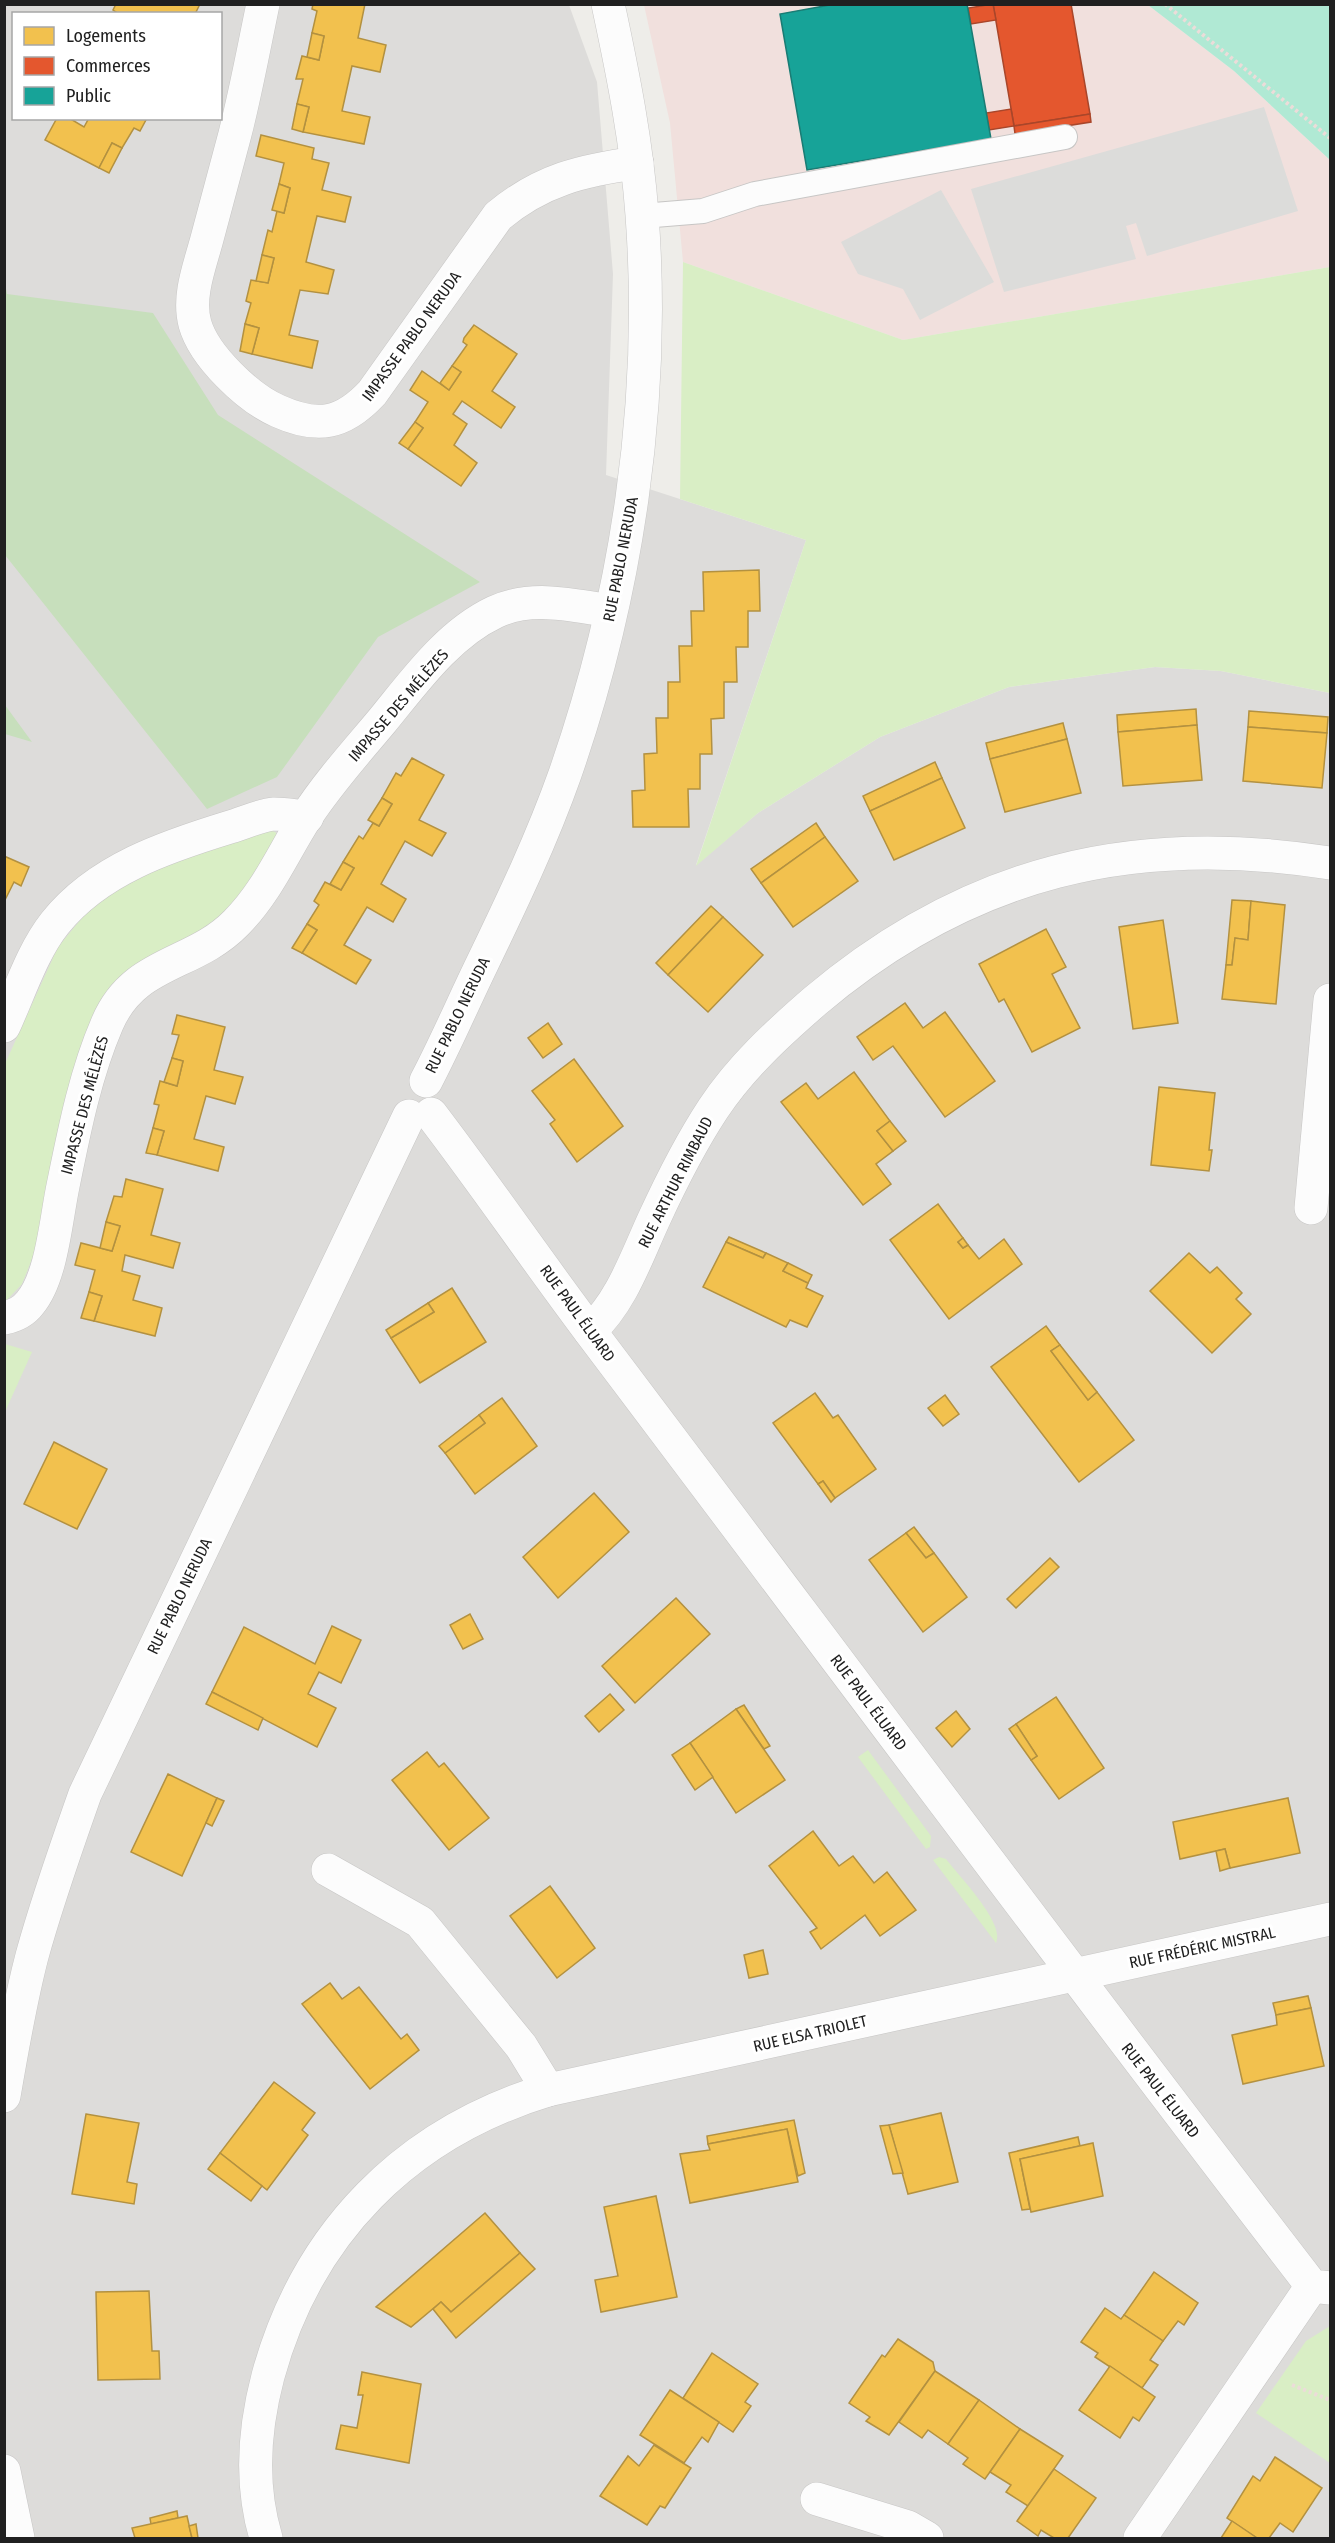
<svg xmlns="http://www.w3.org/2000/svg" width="1335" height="2543" font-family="'Fira Sans Condensed',sans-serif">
<rect width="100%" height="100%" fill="#eeede9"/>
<path fill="#dddcda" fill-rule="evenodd" d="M5,5H569L597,82L613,274L606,475L806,540L696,865L758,813L880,737L1009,687L1155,667L1221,671L1330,693V2538H5ZM14,14H220V118H14Z"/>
<polygon fill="#f1e0dd" points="644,5 1148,5 1234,71 1330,160 1330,267 903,340 683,262 670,123"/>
<g fill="#dcdcda">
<polygon points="1264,107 1298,211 1147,256 1136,223 1126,226 1136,259 1004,292 971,189"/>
<polygon points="941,190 994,282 920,320 903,289 858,274 841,242"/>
</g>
<g fill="#d9eec5">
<polygon points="683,262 903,340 1330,267 1330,693 1221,671 1155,667 1009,687 880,737 758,813 696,866 806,540 680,499"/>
<polygon points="267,829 275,832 280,837 251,887 209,929 138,965 111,985 94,1013 70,1096 34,1254 22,1284 5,1302 4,1066 58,947 86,913 110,894 184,855"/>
<polygon points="5,1344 32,1352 5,1412 4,1344"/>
<polygon points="868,1750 931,1836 930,1847 926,1849 858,1757"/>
<path d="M939,1857L946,1859C959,1876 1006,1924 996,1943L933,1860Z"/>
<polygon points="1330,2326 1330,2463 1256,2413 1306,2341"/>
</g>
<g fill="#c7dfbc">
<polygon points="5,283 7,294 153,313 218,415 480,582 378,637 277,777 207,809 5,555"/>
<polygon points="5,705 32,742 5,734"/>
</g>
<polygon fill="#b0e9d4" points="1148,5 1330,5 1330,160 1234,71"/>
<g fill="#f2c14e" stroke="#b39140" stroke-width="1.5">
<polygon points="116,4 200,4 195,14 119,14 113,10"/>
<polygon points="313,4 365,4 358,38 386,45 380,72 352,66 342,111 370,117 364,144 303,132 309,107 297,104 303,79 296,79 302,56 319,60 324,36 312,33 317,11 312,9"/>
<polygon points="312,33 324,36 319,60 307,57"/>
<polygon points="297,104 309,107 303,132 292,129"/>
<polygon points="57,118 69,118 84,127 89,118 147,118 140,131 134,128 122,148 112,143 99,168 45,140"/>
<polygon points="261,135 314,148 312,159 329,163 322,190 351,197 345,222 317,216 306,262 334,270 328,294 300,290 289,335 318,341 312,368 252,354 259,328 245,324 251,303 246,301 251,280 268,283 274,258 262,255 268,230 272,232 277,211 284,213 290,188 279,184 284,163 256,156"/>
<polygon points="112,143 122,148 109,173 99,168"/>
<polygon points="279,184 290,188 284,213 272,210"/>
<polygon points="262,255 274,258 268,283 256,281"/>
<polygon points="245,324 259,328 252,354 240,351"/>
<polygon points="474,325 517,354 492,391 515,407 501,428 462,401 453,414 467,424 454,445 477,463 461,486 408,449 423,428 415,422 428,402 410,390 422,371 449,390 461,372 452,366 467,345 463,342 464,338"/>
<polygon points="452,366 461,372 449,390 440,383"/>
<polygon points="415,422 423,428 408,449 399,443"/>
<polygon points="759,570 760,611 748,611 748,647 736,647 737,682 724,682 724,718 711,719 712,754 700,754 700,789 688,789 689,827 633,827 632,791 645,790 644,754 657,753 656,718 668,718 668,682 680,682 679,646 692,646 691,611 704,611 703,572"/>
<polygon points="1196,709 1197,725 1118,732 1117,715"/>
<polygon points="1249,711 1328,717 1327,733 1248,727"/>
<polygon points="1063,723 1067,739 990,759 986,743"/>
<polygon points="1197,725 1202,780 1123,786 1118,732"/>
<polygon points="1248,727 1327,733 1322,788 1243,781"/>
<polygon points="1067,739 1081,793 1005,812 990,759"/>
<polygon points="412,758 444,775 419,820 446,833 432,856 405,841 381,884 406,899 393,922 367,907 344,945 371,960 356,984 302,953 317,930 307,924 319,905 314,901 325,882 341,890 354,868 343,862 359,836 363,839 373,823 379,826 392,804 382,798 396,773 401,776"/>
<polygon points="935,762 942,778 870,811 863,796"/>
<polygon points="942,778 965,828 894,860 870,811"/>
<polygon points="382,798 392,804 379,826 368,820"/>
<polygon points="816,823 825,837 761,883 751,869"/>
<polygon points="825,837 858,881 793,927 761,883"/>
<polygon points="4,856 29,867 21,886 14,882 4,902"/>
<polygon points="343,862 354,868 341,890 330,884"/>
<polygon points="1232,900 1251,901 1248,940 1235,938 1232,965 1226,965"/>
<polygon points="1251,901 1285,905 1276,1004 1222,999 1226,965 1232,965 1235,938 1248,940"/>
<polygon points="711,906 723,917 668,975 656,963"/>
<polygon points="723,917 763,955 708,1012 668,975"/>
<polygon points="1163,920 1178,1023 1133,1029 1119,927"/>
<polygon points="307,924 317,930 302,953 292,948"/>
<polygon points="1046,929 1066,967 1052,974 1080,1028 1032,1052 1004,999 999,1002 979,964"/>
<polygon points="905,1003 923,1028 945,1012 995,1081 945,1117 893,1046 873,1060 857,1037"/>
<polygon points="177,1015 225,1027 214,1070 243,1077 235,1104 206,1096 194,1139 224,1147 218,1171 157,1155 164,1131 153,1128 159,1105 154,1104 160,1081 177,1086 183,1061 172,1058 179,1035 172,1034"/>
<polygon points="548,1023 562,1044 543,1058 528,1038"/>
<polygon points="172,1058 183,1061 177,1086 164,1082"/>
<polygon points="574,1059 623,1126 577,1162 550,1124 555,1120 532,1091"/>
<polygon points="854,1072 890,1121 877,1131 893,1151 876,1164 891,1184 863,1205 781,1102 806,1083 818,1099"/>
<polygon points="1159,1087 1215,1093 1209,1150 1212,1150 1209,1171 1151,1165"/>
<polygon points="890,1121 906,1141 893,1151 877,1131"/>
<polygon points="153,1128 164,1131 157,1155 146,1153"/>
<polygon points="126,1179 163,1189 151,1235 180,1243 173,1268 125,1255 122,1271 140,1276 133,1300 162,1308 155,1336 94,1321 102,1296 89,1292 95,1270 75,1265 81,1243 112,1251 120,1226 106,1222 114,1196 122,1197"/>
<polygon points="938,1204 963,1238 958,1242 963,1248 968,1245 979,1259 1004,1239 1022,1264 949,1319 890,1240"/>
<polygon points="106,1222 120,1226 112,1251 100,1248"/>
<polygon points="729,1237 766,1253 763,1258 726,1242"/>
<polygon points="963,1238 968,1245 963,1248 958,1242"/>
<polygon points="726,1242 763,1258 766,1253 788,1263 783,1271 808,1283 806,1288 823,1296 807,1327 790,1320 786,1327 703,1287"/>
<polygon points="1189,1253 1210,1273 1217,1267 1242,1293 1236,1299 1251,1314 1212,1353 1150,1291"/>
<polygon points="788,1263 812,1275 808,1283 783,1271"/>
<polygon points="452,1288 486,1342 420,1383 391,1338 434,1312 428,1303"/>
<polygon points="89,1292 102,1296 94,1321 81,1318"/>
<polygon points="428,1303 434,1312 391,1338 386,1330"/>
<polygon points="1046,1326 1060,1345 1051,1351 1088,1400 1097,1392 1134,1440 1079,1482 991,1367"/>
<polygon points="1060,1345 1097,1392 1088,1400 1051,1351"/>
<polygon points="815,1393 833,1418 838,1415 876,1469 835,1498 823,1481 818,1484 773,1423"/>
<polygon points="945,1395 959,1414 943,1426 928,1408"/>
<polygon points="502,1398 537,1446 475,1494 445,1453 485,1423 479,1415"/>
<polygon points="479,1415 485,1423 445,1453 439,1446"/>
<polygon points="54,1442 107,1469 77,1529 24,1504"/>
<polygon points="823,1481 835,1498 831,1502 818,1484"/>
<polygon points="594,1493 629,1532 558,1598 523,1557"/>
<polygon points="914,1527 934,1553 926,1558 906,1533"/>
<polygon points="906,1533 926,1558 934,1553 967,1597 923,1632 869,1560"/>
<polygon points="1050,1558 1059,1567 1016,1608 1007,1599"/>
<polygon points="676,1598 710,1634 635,1703 602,1666"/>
<polygon points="470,1614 483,1639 463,1649 450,1625"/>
<polygon points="332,1626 361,1640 341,1683 319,1672 308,1694 336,1708 317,1747 212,1692 244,1627 315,1664"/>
<polygon points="212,1692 263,1718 258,1730 206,1704"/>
<polygon points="610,1694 624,1710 599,1732 585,1716"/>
<polygon points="1056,1697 1104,1768 1059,1799 1031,1760 1037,1756 1016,1724"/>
<polygon points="744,1705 770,1746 764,1749 736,1709"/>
<polygon points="736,1709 785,1780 736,1813 690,1743"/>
<polygon points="956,1711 970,1729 952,1747 936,1728"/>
<polygon points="1016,1724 1037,1756 1031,1760 1009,1729"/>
<polygon points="690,1743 713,1777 695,1790 672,1755"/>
<polygon points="427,1752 439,1767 444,1763 489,1818 449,1850 392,1780"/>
<polygon points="168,1774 217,1798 182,1876 131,1852"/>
<polygon points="217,1798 224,1801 212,1826 206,1823"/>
<polygon points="1288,1798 1300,1853 1230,1868 1225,1849 1180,1859 1173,1822"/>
<polygon points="813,1831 839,1866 853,1856 874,1883 887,1872 916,1910 880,1936 865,1915 821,1949 810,1932 817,1928 769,1866"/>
<polygon points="1225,1849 1230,1868 1220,1871 1216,1851"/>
<polygon points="550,1886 595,1948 557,1978 510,1916"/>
<polygon points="763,1950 768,1974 749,1978 744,1955"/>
<polygon points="330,1983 342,1999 359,1987 401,2039 407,2034 419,2050 370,2089 302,2004"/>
<polygon points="1308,1996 1311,2008 1276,2015 1273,2003"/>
<polygon points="1311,2008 1324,2066 1243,2084 1232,2035 1277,2025 1276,2015"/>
<polygon points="274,2082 315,2113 302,2130 308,2135 267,2190 220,2153"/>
<polygon points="941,2113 958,2182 908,2194 889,2125"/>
<polygon points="86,2114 139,2123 127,2182 137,2184 134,2204 72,2194"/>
<polygon points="794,2120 805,2173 798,2176 787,2129 708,2144 707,2136"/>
<polygon points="889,2125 903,2173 893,2174 880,2126"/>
<polygon points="787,2129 798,2182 690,2203 680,2154 710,2150 708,2144"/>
<polygon points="1078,2137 1080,2146 1020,2159 1030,2209 1022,2210 1009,2153"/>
<polygon points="1093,2143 1103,2196 1031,2212 1020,2159"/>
<polygon points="220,2153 262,2186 251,2201 208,2169"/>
<polygon points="656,2196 677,2297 601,2312 595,2280 618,2276 604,2207"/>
<polygon points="485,2213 520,2253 451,2312 441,2302 411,2327 376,2307"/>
<polygon points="520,2253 535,2269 456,2338 433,2309 441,2302 451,2312"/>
<polygon points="1154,2272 1198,2303 1184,2325 1178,2321 1163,2341 1124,2315"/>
<polygon points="149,2291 152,2351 159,2351 160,2379 98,2380 96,2292"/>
<polygon points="1105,2308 1121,2319 1124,2315 1163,2341 1150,2360 1158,2365 1142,2388 1095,2357 1098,2353 1081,2342"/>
<polygon points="898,2339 933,2362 935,2371 889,2435 866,2421 870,2417 849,2403 882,2355 885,2357"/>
<polygon points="712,2353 758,2384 745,2402 751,2406 733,2432 683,2398"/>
<polygon points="1110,2366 1155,2397 1139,2421 1133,2417 1120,2438 1079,2410"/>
<polygon points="935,2371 979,2400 948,2444 928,2430 922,2438 899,2422"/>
<polygon points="362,2372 421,2384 409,2463 336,2449 341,2425 357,2428 363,2395 358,2395"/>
<polygon points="670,2390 719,2422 708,2442 702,2437 684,2463 640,2435"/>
<polygon points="979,2400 1020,2429 985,2479 963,2464 968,2458 948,2444"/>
<polygon points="1020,2429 1063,2456 1028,2506 1006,2492 1011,2485 990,2472"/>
<polygon points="654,2445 691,2468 665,2508 660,2506 647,2525 600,2496 628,2456 639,2466"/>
<polygon points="1275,2457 1322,2488 1293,2532 1280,2523 1269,2538 1257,2538 1227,2518 1253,2476 1260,2481"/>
<polygon points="1054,2469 1096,2498 1068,2538 1054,2538 1041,2530 1038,2536 1017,2521"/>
<polygon points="177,2511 178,2518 151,2524 150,2518"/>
<polygon points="187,2516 192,2538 135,2538 132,2528"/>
<polygon points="1232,2521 1257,2538 1221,2538"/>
<polygon points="196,2524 198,2538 192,2538 189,2526"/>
</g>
<g fill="#e4572e" stroke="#a9462a" stroke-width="1.5">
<polygon points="993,4 1071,4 1090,114 1014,126"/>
<polygon points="993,4 996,20 971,24 968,8"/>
<polygon points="1011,109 1014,126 989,130 986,113"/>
<polygon points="1090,114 1091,122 1015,134 1014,126"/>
</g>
<polygon fill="#17a398" stroke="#1a7c74" stroke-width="1.5" points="835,4 967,4 991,139 807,170 780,14"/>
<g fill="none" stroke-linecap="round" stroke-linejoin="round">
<defs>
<polyline id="service" points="642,216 703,211 755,194 1065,137"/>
<g id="minor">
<path d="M263,4C254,47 246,91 235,134C226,167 217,201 208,235C201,263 187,295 195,324C204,356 248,398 278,411C318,429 343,424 372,393L498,216C541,180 583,170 637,163"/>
<path d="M4,1026C20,991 32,952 55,923C98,869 168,846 230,827C244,823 260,815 274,814C285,814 296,816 307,817"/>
<path d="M426,1081C446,1043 463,1003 482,964C512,902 542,839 565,774C627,596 656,403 642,215C637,144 623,74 608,4"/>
<path d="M431,1114C486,1186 537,1261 592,1334C832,1652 1069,1971 1312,2286L1330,2288"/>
<polyline points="1311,1208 1330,1000"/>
<path d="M4,1318C14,1316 24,1311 30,1303C52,1277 56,1219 63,1186C74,1132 85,1075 107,1024C134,960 193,967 236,923C267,892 283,853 306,817C328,783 356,752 382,721C414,682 448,634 495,612C530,595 574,605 610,611"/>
<path d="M590,1331C622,1301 636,1258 654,1219C671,1182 690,1144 713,1109C741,1067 777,1034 815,1001C969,871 1133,832 1330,863"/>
<polyline points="328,1870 420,1922 521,2046 548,2090"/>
<path d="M4,2096C12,2049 20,2002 32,1956C47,1901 66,1848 85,1794L409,1116"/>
<polyline points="4,2471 18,2538"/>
<polyline points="817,2499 908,2527 927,2538"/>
<path d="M266,2538C250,2485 254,2429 268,2376C307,2233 406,2133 548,2090L1330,1919"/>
<polyline points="1140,2538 1312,2286"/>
</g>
</defs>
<use href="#service" stroke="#c7c6c5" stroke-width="26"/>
<use href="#minor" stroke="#c7c6c5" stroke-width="34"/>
<g stroke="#ecdcd9" stroke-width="4" stroke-dasharray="3 3" stroke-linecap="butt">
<polyline points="1165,4 1330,138"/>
<polyline points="1292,2385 1330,2400"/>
</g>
<use href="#service" stroke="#fcfcfc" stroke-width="24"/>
<use href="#minor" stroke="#fcfcfc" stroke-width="33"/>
</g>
<g text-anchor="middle" stroke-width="6" stroke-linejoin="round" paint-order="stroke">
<g font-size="16" fill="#202020" stroke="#fff">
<text transform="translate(411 336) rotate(-54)" y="6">IMPASSE PABLO NERUDA</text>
<text transform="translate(620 559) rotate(-79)" y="6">RUE PABLO NERUDA</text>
<text transform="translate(398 705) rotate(-49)" y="6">IMPASSE DES MÉLÈZES</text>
<text transform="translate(457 1015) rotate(-64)" y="6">RUE PABLO NERUDA</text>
<text transform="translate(84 1105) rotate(-75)" y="6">IMPASSE DES MÉLÈZES</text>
<text transform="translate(675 1182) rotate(-63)" y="6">RUE ARTHUR RIMBAUD</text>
<text transform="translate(578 1313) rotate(54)" y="6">RUE PAUL ÉLUARD</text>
<text transform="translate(179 1596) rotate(-64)" y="6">RUE PABLO NERUDA</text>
<text transform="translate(869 1702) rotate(53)" y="6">RUE PAUL ÉLUARD</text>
<text transform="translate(1202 1947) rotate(-12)" y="6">RUE FRÉDÉRIC MISTRAL</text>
<text transform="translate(810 2033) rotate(-13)" y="6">RUE ELSA TRIOLET</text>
<text transform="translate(1161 2090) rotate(52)" y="6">RUE PAUL ÉLUARD</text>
</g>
</g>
<rect width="1335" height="2543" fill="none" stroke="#202020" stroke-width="12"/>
<rect x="12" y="12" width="210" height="108" fill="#ffffff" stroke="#a6a6a6" stroke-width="1.5"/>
<rect x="24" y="27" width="30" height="18" fill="#f2c14e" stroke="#a6a6a6" stroke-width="1.5"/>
<text x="66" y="42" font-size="18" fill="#202020">Logements</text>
<rect x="24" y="57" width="30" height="18" fill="#e4572e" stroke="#a6a6a6" stroke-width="1.5"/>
<text x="66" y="72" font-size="18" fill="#202020">Commerces</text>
<rect x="24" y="87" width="30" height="18" fill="#17a398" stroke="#a6a6a6" stroke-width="1.5"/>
<text x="66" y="102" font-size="18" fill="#202020">Public</text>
</svg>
